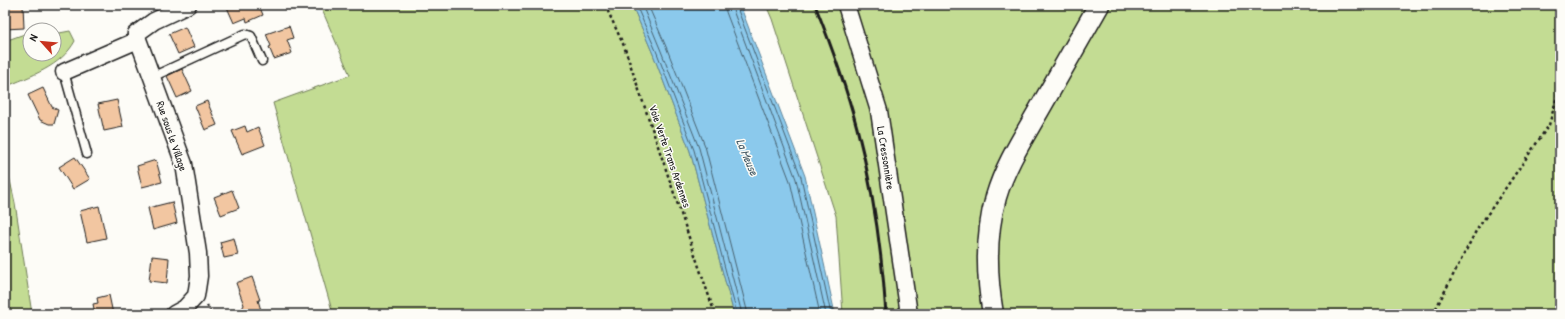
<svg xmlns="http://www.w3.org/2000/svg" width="1565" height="319" font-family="'Patrick Hand',sans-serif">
<rect width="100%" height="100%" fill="#fdfcf7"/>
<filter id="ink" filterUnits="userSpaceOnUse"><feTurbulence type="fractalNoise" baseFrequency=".025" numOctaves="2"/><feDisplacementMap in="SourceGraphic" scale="8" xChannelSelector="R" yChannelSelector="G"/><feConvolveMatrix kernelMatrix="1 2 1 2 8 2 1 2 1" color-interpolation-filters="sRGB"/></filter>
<g filter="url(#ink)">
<g fill="#c3dc93" stroke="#707c58">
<polygon points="320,5 632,5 653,54 690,151 734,314 333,314 273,103 350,75"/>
<polygon points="766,5 1560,5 1560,314 843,314 836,216 772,19"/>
<path d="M70,31L75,41C61,67 30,76 5,87V41L30,32V54H54V34Z"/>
<polygon points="5,158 15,203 32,314 5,314"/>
</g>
<polygon fill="#8bc9ec" stroke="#5f8499" points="632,5 740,5 805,176 835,314 734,314 690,151 653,54"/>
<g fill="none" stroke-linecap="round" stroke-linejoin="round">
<g stroke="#48616f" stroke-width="1">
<polyline points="636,5 657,53 694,150 737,314"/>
<polyline points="642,5 661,51 699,148 742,314"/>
<polyline points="648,5 667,49 705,146 748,314"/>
<polyline points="725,5 726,12 790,181 820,314"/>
<polyline points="731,5 796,179 826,314"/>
<polyline points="736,5 801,177 831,314"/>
</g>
</g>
<g fill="#f2c6a1" stroke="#1c1c1c">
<polygon points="5,5 23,5 24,28 5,29"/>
<polygon points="226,5 259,5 263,15 247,22 246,18 234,23"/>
<polygon points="289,26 293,38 287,40 292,53 274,59 269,47 271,46 266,34"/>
<polygon points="185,27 194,47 178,54 169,34"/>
<polygon points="182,69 192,91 177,98 167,76"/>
<polygon points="43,88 52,107 58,110 54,124 49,124 40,120 28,95"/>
<polygon points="117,100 123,127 104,131 98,104"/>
<polygon points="207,101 217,125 205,130 195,106"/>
<polygon points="245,126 247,132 258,127 265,145 242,154 232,131"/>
<polygon points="75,157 90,179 73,189 59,167"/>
<polygon points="156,160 162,182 142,187 137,166"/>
<polygon points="232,190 239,208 221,215 214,197"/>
<polygon points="172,202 177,223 153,230 148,208"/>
<polygon points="99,206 106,238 87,242 80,211"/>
<polygon points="234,238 238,255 224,258 220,242"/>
<polygon points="152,256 169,258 167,283 149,281"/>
<polygon points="252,277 260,300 258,300 262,314 239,314 244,305 236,283"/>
<polygon points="109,295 113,314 95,314 93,304 98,303 97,298"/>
</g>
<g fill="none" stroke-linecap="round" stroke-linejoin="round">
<defs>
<g id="service">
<polyline points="64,72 87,154"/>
<polyline points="152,77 245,34 251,36 262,61"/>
</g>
<g id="minor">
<polyline points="846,5 879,111 909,314"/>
<polyline points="64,72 138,40"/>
<polyline points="174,314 185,308 196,296 199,276 198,253 184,164 136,34 154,21 188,5"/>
</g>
<path id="tertiary" d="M993,314C986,274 985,236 996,197C1005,166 1023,138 1039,110C1059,75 1079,40 1099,5"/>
</defs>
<use href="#service" stroke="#1c1c1c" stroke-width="11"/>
<use href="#minor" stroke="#1c1c1c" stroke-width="19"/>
<use href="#tertiary" stroke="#1c1c1c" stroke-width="23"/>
<g stroke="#1c1c1c" stroke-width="2.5" stroke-dasharray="3 3" stroke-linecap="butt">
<polyline points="605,5 624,46 715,314"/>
<polyline points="207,305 211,314"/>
<polyline points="1433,314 1476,231 1549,125 1560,86"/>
</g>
<use href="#service" stroke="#fdfcf7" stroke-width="8"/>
<use href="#minor" stroke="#fdfcf7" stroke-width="16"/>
<use href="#tertiary" stroke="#fdfcf7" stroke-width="20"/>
<path stroke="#1c1c1c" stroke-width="3" d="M815,5C831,45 846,86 857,128C873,189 882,251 886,314"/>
</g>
</g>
<g text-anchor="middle" stroke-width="3" stroke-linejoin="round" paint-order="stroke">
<g font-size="11" fill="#1c1c1c" stroke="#fdfcf7">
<text transform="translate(172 136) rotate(71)" y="4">Rue sous le Village</text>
<text transform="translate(670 156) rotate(71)" y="4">Voie Verte Trans Ardennes</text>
<text transform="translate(886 158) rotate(81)" y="4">La Cressonnière</text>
</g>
<g font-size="12" font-style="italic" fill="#435965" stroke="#fdfcf7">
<text transform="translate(747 157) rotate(67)" y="4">La Meuse</text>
</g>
</g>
<rect width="1565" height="319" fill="none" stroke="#fdfcf7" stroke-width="20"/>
<rect x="10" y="10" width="1545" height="299" fill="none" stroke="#1c1c1c" stroke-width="1.5" filter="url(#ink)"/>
<g transform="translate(42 42) rotate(297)"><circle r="19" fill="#fdfcf7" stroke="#a3a29f"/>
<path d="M0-3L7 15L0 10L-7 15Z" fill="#c8321e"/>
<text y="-6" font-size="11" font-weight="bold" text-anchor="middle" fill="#1c1c1c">N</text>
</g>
</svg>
